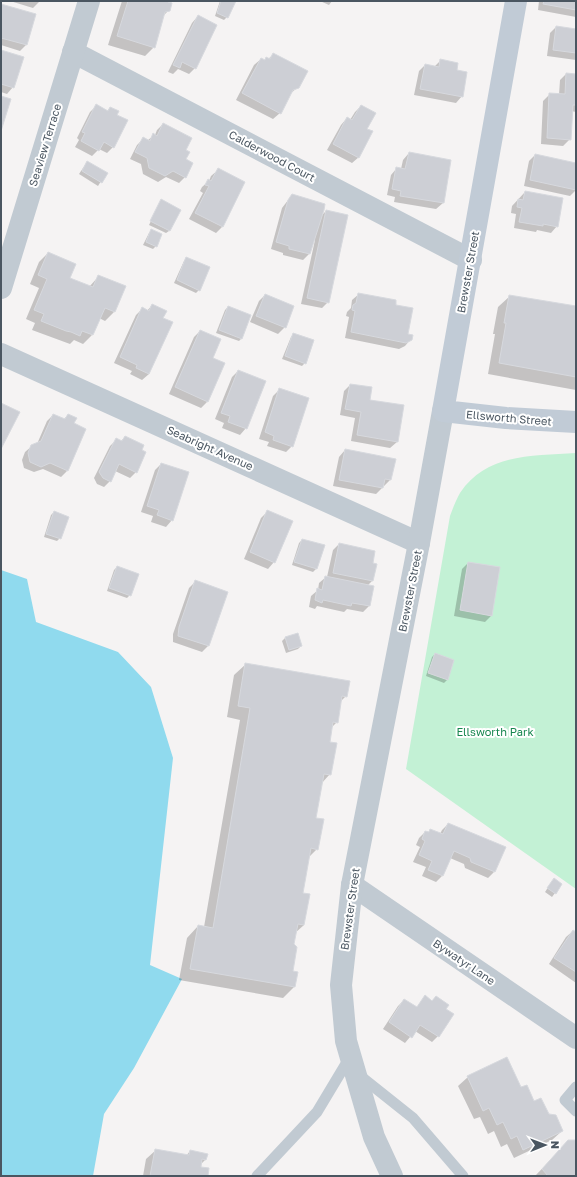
<svg xmlns="http://www.w3.org/2000/svg" width="577" height="1177" font-family="'Golos Text',sans-serif">
<rect width="100%" height="100%" fill="#f5f3f3"/>
<path fill="#c3f1d5" d="M576,453V889L406,769L450,516C453,508 456,500 460,493C487,453 533,456 576,453Z"/>
<polygon fill="#90daee" points="1,570 27,579 36,622 118,652 151,687 173,758 150,965 182,979 134,1068 104,1114 93,1176 1,1176"/>
<g fill="#0003">
<polygon points="10,1 40,1 33,8"/>
<polygon points="122,1 167,1 169,10 163,16 154,47 145,56 108,45"/>
<polygon points="220,1 235,1 227,17 224,20 215,16"/>
<polygon points="320,1 332,1 329,5"/>
<polygon points="539,1 576,1 576,17 538,10"/>
<polygon points="1,5 26,45 20,51 1,45"/>
<polygon points="198,16 195,68 189,74 178,69 173,74 168,72 192,23"/>
<polygon points="556,27 576,30 576,60 547,56 550,33"/>
<polygon points="1,51 13,87 7,94 1,92"/>
<polygon points="274,54 298,87 289,95 280,113 273,119 236,100 254,65 261,59 264,61 266,58 268,59"/>
<polygon points="441,60 462,96 456,103 414,95 419,71 425,65 434,67"/>
<polygon points="566,74 576,75 576,112 571,111 570,139 563,146 541,144 543,101 549,95 559,95 560,80"/>
<polygon points="96,106 107,111 110,108 113,147 107,153 99,149 92,156 75,147 79,140 77,138 90,112"/>
<polygon points="361,106 359,157 352,163 327,150 341,125 347,118 350,120 355,112"/>
<polygon points="163,124 185,150 185,177 179,183 166,177 158,182 143,174 141,164 130,159 137,145 143,139 147,141 154,135 155,135 157,130"/>
<polygon points="409,153 450,161 443,203 436,209 394,202 395,197 387,195 391,175 397,168 401,169 403,160"/>
<polygon points="535,155 576,164 576,190 570,196 524,186 529,161"/>
<polygon points="87,162 106,173 98,186 79,174"/>
<polygon points="218,170 244,183 222,227 216,233 189,219 203,193 200,191 202,187 209,181 211,176"/>
<polygon points="525,192 557,226 551,233 537,230 536,232 514,228 516,214 511,213 512,206"/>
<polygon points="292,195 321,216 326,211 328,302 322,308 301,304 315,240 313,240 309,254 303,260 283,255 283,253 271,249 282,208"/>
<polygon points="161,201 179,210 169,231 166,233 149,225"/>
<polygon points="152,230 156,246 153,249 143,245 149,233"/>
<polygon points="48,253 69,278 89,287 99,276 124,287 114,312 105,321 99,318 92,335 83,344 74,340 70,344 32,330 35,323 26,319 39,288 30,284 39,262"/>
<polygon points="186,258 199,290 196,293 174,283 184,261"/>
<polygon points="359,294 394,305 407,335 411,339 405,346 399,349 345,338 349,317 346,316 347,312 351,308 352,300"/>
<polygon points="265,295 285,327 278,334 250,322 259,301"/>
<polygon points="510,296 576,307 576,390 488,374 495,334 493,334 498,307"/>
<polygon points="152,305 162,318 149,374 142,380 130,374 132,371 114,363 136,315 142,309 147,311"/>
<polygon points="228,307 242,338 239,341 216,333 225,310"/>
<polygon points="200,331 212,358 224,363 207,402 201,408 169,394 194,337"/>
<polygon points="294,334 305,363 302,366 282,359 291,337"/>
<polygon points="238,371 246,428 240,435 222,428 224,423 215,419 232,377"/>
<polygon points="350,385 369,400 403,406 397,442 390,448 351,441 355,418 340,415 344,391"/>
<polygon points="280,389 292,446 286,452 267,446 269,442 259,439 273,396"/>
<polygon points="53,415 63,420 68,415 73,424 85,429 67,471 61,477 43,469 34,472 24,468 22,460 25,452 32,446 37,444 47,421"/>
<polygon points="125,437 136,472 130,478 115,471 110,481 104,487 97,484 94,478 110,446 116,440 120,442"/>
<polygon points="345,450 390,480 384,486 383,485 382,488 376,494 333,486 339,457"/>
<polygon points="161,464 172,520 166,527 151,522 153,516 141,512 155,470"/>
<polygon points="54,512 60,538 57,541 44,537 51,515"/>
<polygon points="267,512 274,562 268,569 244,559 261,518"/>
<polygon points="302,540 316,569 313,572 292,565 299,543"/>
<polygon points="339,544 371,564 372,581 367,586 369,606 363,612 347,609 344,612 317,606 315,609 309,607 311,596 318,590 319,583 326,577 327,577 333,550"/>
<polygon points="468,563 491,616 485,622 454,616 462,569"/>
<polygon points="117,567 130,595 127,598 107,591 114,570"/>
<polygon points="195,582 226,592 208,646 202,652 173,642 173,634 189,588"/>
<polygon points="297,634 301,646 298,649 286,653 282,641 285,638"/>
<polygon points="435,654 453,660 447,680 444,683 426,676 432,657"/>
<polygon points="246,664 346,696 340,702 337,722 331,728 329,743 330,774 321,784 315,819 317,849 308,858 302,894 304,925 295,933 293,944 292,972 294,987 283,998 179,980 187,938 198,926 204,927 240,720 227,717 234,675"/>
<polygon points="448,824 494,872 488,878 465,868 464,864 450,858 442,876 436,882 422,876 426,867 413,862 420,847 416,845 419,838 425,832 428,833 430,830 440,834 442,830"/>
<polygon points="551,883 561,885 552,897 545,892"/>
<polygon points="573,931 576,933 576,983 549,964 566,937"/>
<polygon points="425,997 432,1001 436,997 444,1009 438,1036 432,1042 415,1031 405,1043 383,1029 398,1006 404,1000 416,1008"/>
<polygon points="468,1077 521,1089 548,1115 562,1131 552,1140 514,1158 507,1144 501,1147 494,1131 488,1134 480,1117 474,1119 458,1086"/>
<polygon points="576,1143 576,1176 535,1176 559,1151"/>
<polygon points="156,1150 186,1156 190,1151 206,1159 200,1165 199,1168 207,1176 143,1176 146,1159"/>
</g>
<g fill="#cdcfd5" stroke="#d7d9de">
<polygon points="128,1 168,1 168,2 172,3 170,11 165,12 155,48 117,36"/>
<polygon points="221,1 236,1 228,18 217,13"/>
<polygon points="544,1 576,1 576,10 543,4"/>
<polygon points="1,4 36,14 27,45 1,38"/>
<polygon points="198,15 217,25 196,69 182,62 180,68 173,65"/>
<polygon points="556,26 576,29 576,53 553,50"/>
<polygon points="1,50 24,57 14,88 1,84"/>
<polygon points="273,53 308,71 299,88 293,90 281,114 242,93 261,58 265,60 266,57 270,59"/>
<polygon points="440,59 458,63 457,70 467,72 463,97 420,89 425,64 439,67"/>
<polygon points="566,73 576,74 576,105 573,105 571,140 547,138 549,93 565,94"/>
<polygon points="1,96 11,99 1,131"/>
<polygon points="96,104 108,111 110,107 119,111 117,115 128,120 114,148 104,142 99,151 81,141 85,133 82,132"/>
<polygon points="361,105 376,113 367,129 373,131 359,158 333,144 347,117 352,120"/>
<polygon points="163,123 192,138 186,150 190,152 186,159 193,163 186,178 173,171 165,176 149,168 147,158 135,152 143,137 150,141 153,133 157,136"/>
<polygon points="409,152 451,160 444,203 400,196 401,191 392,189 396,167 405,169"/>
<polygon points="535,154 576,163 576,190 530,180"/>
<polygon points="87,161 108,173 102,183 82,171"/>
<polygon points="218,168 245,182 223,227 195,213 209,186 205,185 208,179 211,181"/>
<polygon points="525,191 563,198 558,227 543,224 543,226 519,222 522,208 517,207 518,199 523,200"/>
<polygon points="292,194 325,204 324,210 310,254 289,249 289,246 276,242 288,200"/>
<polygon points="161,199 181,210 170,231 150,221"/>
<polygon points="326,210 348,215 329,303 307,298"/>
<polygon points="151,229 162,234 157,247 146,242"/>
<polygon points="48,252 76,264 70,278 93,287 98,275 126,286 115,312 105,308 93,335 82,331 80,336 71,332 66,331 41,321 44,314 34,310 47,279 38,275"/>
<polygon points="186,257 210,267 200,291 177,280"/>
<polygon points="358,293 396,300 396,305 413,308 408,334 413,335 412,340 406,343 351,332 355,311 352,310 353,305 356,303"/>
<polygon points="265,294 294,306 286,328 256,316"/>
<polygon points="509,295 576,306 576,377 499,363 506,323 504,323"/>
<polygon points="152,304 167,311 163,318 173,322 149,374 136,368 137,365 120,357 142,307 149,311"/>
<polygon points="228,306 251,315 242,339 219,330"/>
<polygon points="200,330 221,339 213,358 225,363 208,402 175,387"/>
<polygon points="293,333 314,340 306,364 285,356"/>
<polygon points="238,370 266,381 247,429 228,422 230,416 221,413"/>
<polygon points="350,384 372,387 370,400 404,405 398,442 357,435 361,412 345,409"/>
<polygon points="279,388 309,398 293,447 273,440 274,436 265,432"/>
<polygon points="1,403 20,412 1,449"/>
<polygon points="53,414 65,419 68,414 77,418 74,423 86,429 68,471 50,463 41,467 30,462 28,453 31,445 41,441"/>
<polygon points="125,436 144,445 142,450 146,452 137,473 119,464 111,482 103,478 99,472 116,438 122,441"/>
<polygon points="345,449 396,459 391,480 385,479 383,488 339,480"/>
<polygon points="161,463 189,472 173,521 157,515 159,510 147,506"/>
<polygon points="267,510 293,521 275,563 250,552"/>
<polygon points="54,511 69,517 61,539 46,534"/>
<polygon points="302,539 325,545 317,569 294,562"/>
<polygon points="339,543 375,551 373,563 377,564 373,581 333,573"/>
<polygon points="468,562 500,567 492,616 460,610"/>
<polygon points="117,566 139,574 131,596 109,588"/>
<polygon points="325,576 374,586 370,606 352,603 351,606 323,600 322,603 315,600 317,588 322,590"/>
<polygon points="195,580 228,592 209,646 178,636 179,627"/>
<polygon points="298,633 302,646 289,650 285,637"/>
<polygon points="435,653 454,660 448,680 428,673"/>
<polygon points="245,663 350,681 347,697 342,696 338,723 333,722 330,742 337,743 331,775 324,774 316,818 324,819 318,850 311,848 303,893 310,894 304,925 298,924 294,944 297,947 293,971 298,972 295,987 190,969 198,925 213,928 250,708 238,706"/>
<polygon points="448,823 506,847 495,872 471,862 470,858 454,851 443,876 428,870 432,861 419,855 425,841 422,839 425,831 429,832 430,829 443,834"/>
<polygon points="554,878 562,884 556,894 547,888"/>
<polygon points="573,930 576,932 576,972 554,958"/>
<polygon points="425,995 432,1001 436,996 449,1005 446,1009 454,1014 439,1037 420,1025 412,1038 389,1022 404,999 417,1007"/>
<polygon points="507,1057 521,1087 527,1085 534,1101 541,1098 549,1114 556,1115 563,1131 523,1150 517,1136 511,1139 503,1122 497,1125 489,1108 483,1111 467,1076"/>
<polygon points="568,1140 575,1140 576,1141 576,1176 548,1176 542,1169"/>
<polygon points="155,1149 189,1155 190,1150 208,1154 206,1160 202,1159 201,1167 209,1168 208,1176 150,1176"/>
</g>
<g fill="none" stroke-linecap="round" stroke-linejoin="round">
<g stroke="#c1cad2" stroke-width="11">
<polyline points="359,1075 413,1118 463,1176"/>
<polyline points="576,1087 565,1100 576,1111"/>
<polyline points="257,1176 317,1112 350,1057"/>
</g>
<g stroke="#c1cad2" stroke-width="22">
<polyline points="73,52 471,260"/>
<polyline points="1,288 89,1"/>
<polyline points="1,354 419,543"/>
<polyline points="352,885 576,1038"/>
<polyline points="392,1176 374,1137 346,1041 341,985 352,885 419,543 443,411"/>
</g>
<polyline stroke="#c1cbd6" stroke-width="22" points="516,1 443,411 506,418 576,422"/>
</g>
<g text-anchor="middle" stroke-width="4" stroke-linejoin="round" paint-order="stroke">
<g font-size="11" fill="#4a5661" stroke="#fff">
<text transform="translate(45 145) rotate(-73)" y="4">Seaview Terrace</text>
<text transform="translate(272 156) rotate(28)" y="4">Calderwood Court</text>
<text transform="translate(468 272) rotate(-80)" y="4">Brewster Street</text>
<text transform="translate(509 418) rotate(5)" y="4">Ellsworth Street</text>
<text transform="translate(210 448) rotate(24)" y="4">Seabright Avenue</text>
<text transform="translate(410 591) rotate(-79)" y="4">Brewster Street</text>
<text transform="translate(350 909) rotate(-82)" y="4">Brewster Street</text>
<text transform="translate(464 962) rotate(34)" y="4">Bywatyr Lane</text>
</g>
<g font-size="11" fill="#17864f" stroke="#fff">
<text x="495" y="736">Ellsworth Park</text>
</g>
</g>
<rect width="577" height="1177" fill="none" stroke="#4a5661" stroke-width="4"/>
<g transform="translate(545 1145) rotate(89)" stroke="#ffffff" stroke-width="3" paint-order="stroke">
<path d="M0-3L7 15L0 10L-7 15Z" fill="#4a5661"/>
<text y="-6" font-size="11" font-weight="bold" text-anchor="middle" fill="#4a5661">N</text>
</g>
</svg>
